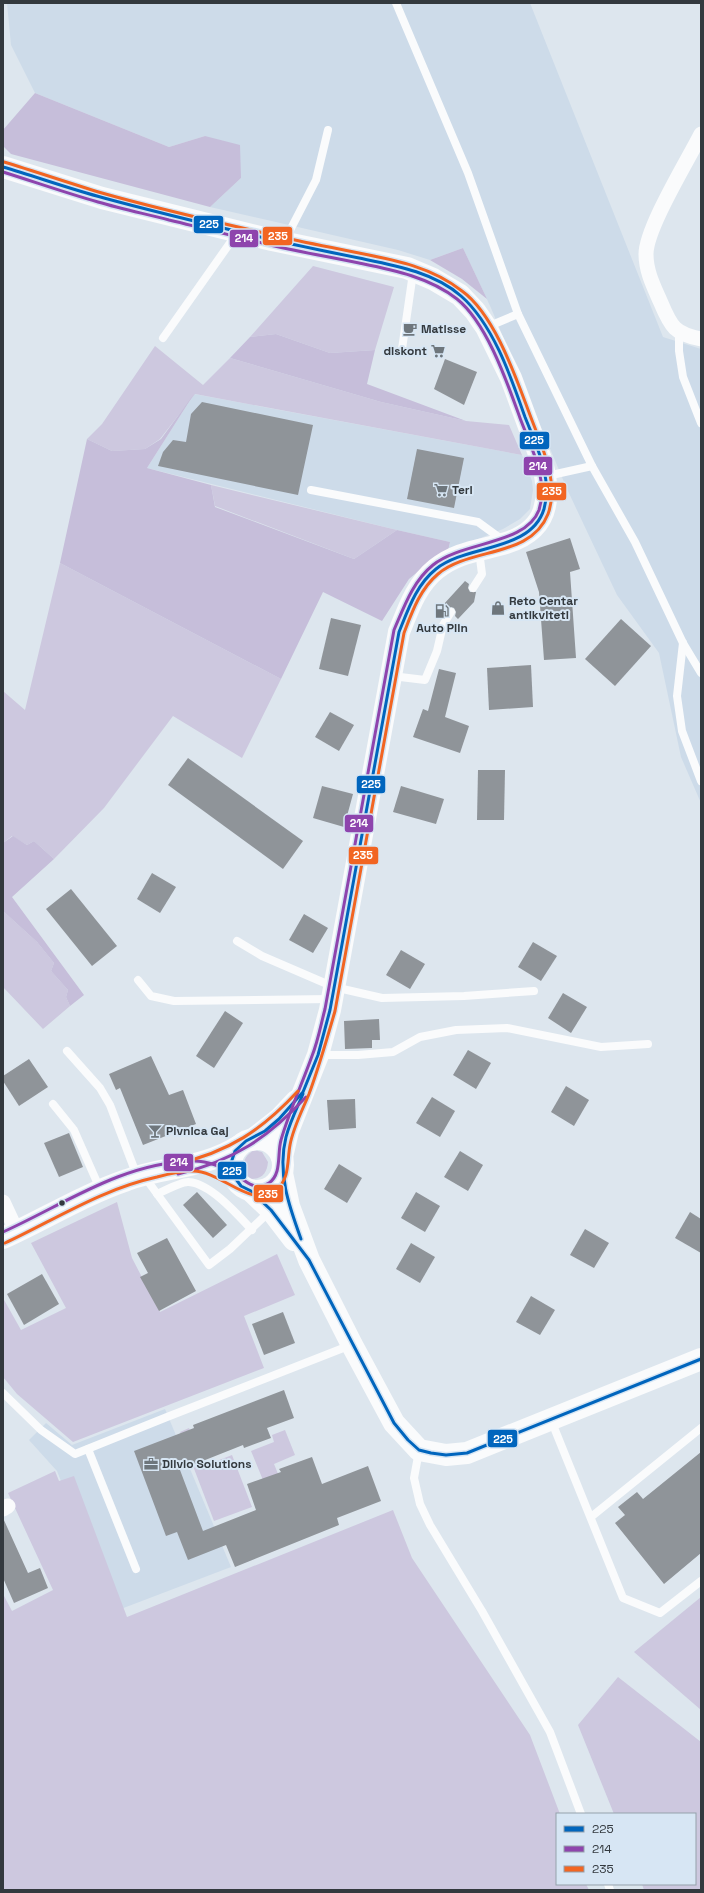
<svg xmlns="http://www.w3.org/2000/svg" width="704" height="1893" font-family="'Space Grotesk',sans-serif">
<rect width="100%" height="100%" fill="#dde6ee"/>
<g fill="#cddbe9">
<polygon points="7,3 530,3 663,337 701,349 701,803 681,757 659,653 617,595 567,489 491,308 463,248 430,260 398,250 210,207 241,178 205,136 169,147 35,93 11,45"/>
<polygon points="194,394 522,455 532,481 533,490 530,509 520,519 503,529 448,551 450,542 397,530 147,468"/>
<polygon points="165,1409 231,1567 113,1612 57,1471 29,1440 46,1423 72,1445"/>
</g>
<g fill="#cdc8df">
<polygon points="313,266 394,287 375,350 330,353 276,334 250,337"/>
<polygon points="155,346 203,385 230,358 381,402 466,421 509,425 522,455 195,394 160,439 145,449 112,451 87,439 102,424"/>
<polygon points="211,485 397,530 354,559 215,506"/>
<polygon points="60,563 281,679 242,758 173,716 104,808 54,859 34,841 27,845 12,836 3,843 3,691 25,710"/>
<polygon points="3,911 37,942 54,963 51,971 68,990 66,997 70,1006 43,1029 3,987"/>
<path d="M254,1150L262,1152L268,1162C267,1172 263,1179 251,1179C240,1170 241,1158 254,1150Z"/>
<polygon points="117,1202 132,1258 160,1312 277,1254 295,1295 244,1316 264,1368 73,1442 17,1394 3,1377 3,1298 21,1330 66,1308 31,1243"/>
<polygon points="189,1428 204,1466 232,1455 252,1507 214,1521 180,1432"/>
<polygon points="285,1430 295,1455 274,1464 285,1491 270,1497 251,1451 274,1442 272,1435"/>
<polygon points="55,1471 59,1481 74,1476 127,1617 393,1510 412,1558 530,1735 560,1814 557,1814 557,1884 586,1884 589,1890 3,1890 3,1594 12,1611 53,1590 8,1493"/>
<polygon points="701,1597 701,1710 634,1652"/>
<polygon points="618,1677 701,1742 701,1890 644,1890 642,1884 695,1884 695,1814 614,1814 578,1725"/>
</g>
<g fill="#c6beda">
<polygon points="35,93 169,147 205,136 240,145 241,178 210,207 11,154 3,146 3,130"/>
<polygon points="463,248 487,299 462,279 430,260"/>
<polygon points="276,334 330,353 375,350 367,384 466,421 381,402 230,358 250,337"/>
<polygon points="194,394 147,468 211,485 215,507 354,559 397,530 450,542 448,551 433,559 409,579 382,621 323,592 281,679 60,563 87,439 112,451 145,449 161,439"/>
<polygon points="13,836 27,845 34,841 54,859 12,897 84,995 70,1006 66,997 68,990 51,971 54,963 37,942 3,911 3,843"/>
</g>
<g fill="#8f9499">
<polygon points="445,359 477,372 464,405 434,389"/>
<polygon points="202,402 313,425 298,495 158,466 163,452 173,440 186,442 191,414"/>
<polygon points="417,449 464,458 454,508 407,499"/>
<polygon points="570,538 580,569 570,572 576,658 544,660 539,592 526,552"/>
<polygon points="465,581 469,584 468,588 470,592 476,592 474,602 458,619 455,616 456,612 454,608 451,607 447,609 443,605"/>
<polygon points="331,618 361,625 348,676 319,669"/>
<polygon points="621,619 651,646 615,686 585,659"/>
<polygon points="531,665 533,707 489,710 487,668"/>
<polygon points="439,669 456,673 445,717 469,726 460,753 413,737 423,709 428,711"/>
<polygon points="330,712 354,725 339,751 315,737"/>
<polygon points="188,758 303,841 283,869 168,785"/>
<polygon points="478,770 505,770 504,820 477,820"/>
<polygon points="322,786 353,794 344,827 313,818"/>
<polygon points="401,786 444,799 436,824 393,812"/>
<polygon points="152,873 176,887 160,913 137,899"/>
<polygon points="71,889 117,946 92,966 46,909"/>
<polygon points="304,914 328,928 313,953 289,940"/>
<polygon points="533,942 557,956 541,981 518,967"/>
<polygon points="401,950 425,964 410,989 386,975"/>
<polygon points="563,993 587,1007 571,1033 548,1018"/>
<polygon points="225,1011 243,1023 214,1068 196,1056"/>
<polygon points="379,1019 380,1040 372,1040 372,1048 345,1049 344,1021"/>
<polygon points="468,1050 491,1063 476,1089 453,1075"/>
<polygon points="151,1056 169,1095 183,1090 196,1124 143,1145 120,1088 116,1090 109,1074"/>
<polygon points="29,1059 48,1087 19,1106 3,1081 3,1076"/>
<polygon points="566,1086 589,1100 574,1126 551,1112"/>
<polygon points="432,1097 455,1111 440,1137 416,1123"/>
<polygon points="355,1099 356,1128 329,1130 327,1100"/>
<polygon points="69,1133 83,1167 59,1177 44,1143"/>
<polygon points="460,1151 483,1165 468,1191 444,1177"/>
<polygon points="339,1164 362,1178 347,1203 324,1189"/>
<polygon points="197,1192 227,1225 213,1238 183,1205"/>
<polygon points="416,1192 440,1206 425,1232 401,1218"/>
<polygon points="690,1212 701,1219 701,1253 675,1238"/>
<polygon points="585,1229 609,1243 594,1268 570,1255"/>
<polygon points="167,1238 196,1291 159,1311 140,1277 148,1273 137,1253"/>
<polygon points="411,1243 435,1257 420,1283 396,1269"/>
<polygon points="42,1274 59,1304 24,1325 7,1294"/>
<polygon points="531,1296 555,1310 540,1335 516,1322"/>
<polygon points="283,1312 295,1343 264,1355 252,1324"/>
<polygon points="284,1390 294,1418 267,1428 271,1438 244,1448 243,1445 180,1470 203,1531 256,1510 247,1484 281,1472 279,1469 312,1457 322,1484 368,1466 381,1501 337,1518 339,1525 235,1567 226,1545 188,1560 177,1532 166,1536 134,1451 194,1428 193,1425"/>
<polygon points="701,1452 701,1553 664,1584 615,1523 625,1515 618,1507 637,1492 643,1499"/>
<polygon points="3,1518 28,1573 40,1568 48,1588 14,1603 3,1578"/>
</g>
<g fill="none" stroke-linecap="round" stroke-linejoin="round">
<g stroke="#fafbfc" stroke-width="8">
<polyline points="396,3 468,173 518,314 592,466"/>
<polyline points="284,242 316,180 328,130"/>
<polyline points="487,327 518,314"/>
<polyline points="679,333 679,351 683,377 701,423"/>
<polyline points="163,338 237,233"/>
<polyline points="402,349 413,273"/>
<polyline points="547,476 592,466 635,542 683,643 701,673"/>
<polyline points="311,490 478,522 504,541"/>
<polyline points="473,588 482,574 479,551"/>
<polyline points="683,643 677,696 682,731 701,781"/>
<polyline points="392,676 425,680 437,651 443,625 451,612"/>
<polyline points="237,941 262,956 334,987 382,998 464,996 534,991"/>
<polyline points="138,980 151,996 174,1001 331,999"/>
<polyline points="67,1051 100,1088 110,1105 137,1176"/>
<polyline points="319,1055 358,1055 393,1052 420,1037 456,1030 507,1028 601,1047 648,1044"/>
<polyline points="53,1104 74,1130 100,1189"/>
<polyline points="144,1176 209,1265 230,1249 270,1211"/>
<path d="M157,1194C164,1191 182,1181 189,1182C211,1184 237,1214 252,1230"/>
<polyline points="3,1393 41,1430 75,1454 167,1417 351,1345"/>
<polyline points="551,1420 623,1598 660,1613 701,1581"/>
<polyline points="88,1449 136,1569"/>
<polyline points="419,1451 414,1478 420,1504 430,1525 482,1611 550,1732 581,1814"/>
<polyline points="591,1517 701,1428"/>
<polyline points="608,1884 610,1890"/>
</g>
<g stroke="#fafbfc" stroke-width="15">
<path d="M701,134C688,160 646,228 646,254C646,272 654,287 661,303C671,327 675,334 701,339"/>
<polyline points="3,1202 17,1232"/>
<polyline points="3,1509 8,1506"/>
</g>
<g stroke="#fafbfc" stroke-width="22">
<path d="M3,167L102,198L272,240L407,268L433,279L460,295L475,311L486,327L511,378L542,462C552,499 548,530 506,543C480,551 459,551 436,569C416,585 408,610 399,632L330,1010L318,1055L288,1131L282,1157"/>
<circle cx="257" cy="1165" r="26"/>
<polyline points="252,1140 279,1119 296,1101"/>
<polyline points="282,1173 289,1206 309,1260 352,1345 394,1423 419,1450 446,1455 467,1453 701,1359"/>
<polyline points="251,1191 271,1210 294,1240"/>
<path d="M3,1238C45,1219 83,1195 127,1180C165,1166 203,1169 239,1146"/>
</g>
<defs>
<g id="bus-1">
<path d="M3,167C37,177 70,189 104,198C159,213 214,226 269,239C299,246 329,252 359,258C393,265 434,272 461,296C493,324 511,377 525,417C536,445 553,478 544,509C531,552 467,544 436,569C416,585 408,610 399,632L330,1010L318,1055L303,1092L279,1119L265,1131L246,1141L235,1151L231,1163L233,1175L241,1186L251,1191L271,1210L309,1260L394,1423L408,1440L419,1450L431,1453L446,1455L467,1453L701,1359"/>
<path d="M301,1239C289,1206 277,1173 286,1137C290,1122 297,1108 303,1094"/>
</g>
<g id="bus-2">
<path d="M3,172C35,182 66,193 98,202C122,209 146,214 169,220C203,228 237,237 270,245C300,252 330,257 359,263C393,270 429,277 457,299C487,323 507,382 520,418C530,445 549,480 539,510C526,545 463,541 433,565C413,581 404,607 394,630L325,1009C321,1024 318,1041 312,1056C302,1084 289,1112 281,1140C277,1154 282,1174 269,1183C265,1186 260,1187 255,1186C249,1185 244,1180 239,1177C225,1168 207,1160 191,1161C122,1163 63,1205 3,1232"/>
<path d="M178,1174C233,1161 268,1138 306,1097"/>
</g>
<g id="bus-3">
<path d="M4,162C37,172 69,183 102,193C158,209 216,222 273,235C301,242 330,247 359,253C395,260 432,267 462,291C495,315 516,378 530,415C541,445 560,482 548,514C531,558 470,547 438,574C420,589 412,612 404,633L335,1011C327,1039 319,1067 309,1094C302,1111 293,1128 290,1145C287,1161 290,1179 276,1190C251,1210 222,1171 193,1171C181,1171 168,1174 157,1177C102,1189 56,1219 5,1243"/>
<path d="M176,1164C229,1152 262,1130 298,1091"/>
</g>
</defs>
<use href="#bus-1" stroke="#d7e6f4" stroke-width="6"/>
<use href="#bus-2" stroke="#d7e6f4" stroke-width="6"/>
<use href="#bus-3" stroke="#d7e6f4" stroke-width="6"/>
<use href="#bus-1" stroke="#0065bd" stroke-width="3"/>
<use href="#bus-2" stroke="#8e44ad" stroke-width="3"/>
<use href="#bus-3" stroke="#f26522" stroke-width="3"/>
</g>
<defs>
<symbol id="cafe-bare" viewBox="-9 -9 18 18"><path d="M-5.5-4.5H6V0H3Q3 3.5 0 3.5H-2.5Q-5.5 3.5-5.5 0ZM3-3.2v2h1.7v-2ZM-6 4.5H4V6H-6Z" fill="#6e767c" stroke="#d7e6f4" stroke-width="2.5" paint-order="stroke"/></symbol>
<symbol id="supermarket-bare" viewBox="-9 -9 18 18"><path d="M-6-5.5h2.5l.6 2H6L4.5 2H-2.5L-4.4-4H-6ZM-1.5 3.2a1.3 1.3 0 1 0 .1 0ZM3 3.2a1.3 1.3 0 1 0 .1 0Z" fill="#6e767c" stroke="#d7e6f4" stroke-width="2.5" paint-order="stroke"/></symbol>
<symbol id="shop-bare" viewBox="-9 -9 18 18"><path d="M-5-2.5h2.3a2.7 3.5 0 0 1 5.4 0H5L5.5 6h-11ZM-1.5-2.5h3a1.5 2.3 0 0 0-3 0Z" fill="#6e767c" stroke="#d7e6f4" stroke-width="2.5" paint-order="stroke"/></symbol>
<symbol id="fuel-bare" viewBox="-9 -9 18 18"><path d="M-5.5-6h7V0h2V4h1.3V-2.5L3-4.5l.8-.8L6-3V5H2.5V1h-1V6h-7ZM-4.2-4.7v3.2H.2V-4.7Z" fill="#6e767c" stroke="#d7e6f4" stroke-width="2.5" paint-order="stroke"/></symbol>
<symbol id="bar-bare" viewBox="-9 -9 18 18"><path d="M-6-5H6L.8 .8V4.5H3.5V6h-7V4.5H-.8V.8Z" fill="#6e767c" stroke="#d7e6f4" stroke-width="2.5" paint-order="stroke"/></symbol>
<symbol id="office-bare" viewBox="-9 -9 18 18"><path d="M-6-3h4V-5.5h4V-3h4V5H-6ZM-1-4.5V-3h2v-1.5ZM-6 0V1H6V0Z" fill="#6e767c" stroke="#d7e6f4" stroke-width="2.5" paint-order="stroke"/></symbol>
</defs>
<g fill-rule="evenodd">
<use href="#cafe-bare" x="400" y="319" width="20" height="20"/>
<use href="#supermarket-bare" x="428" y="341" width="20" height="20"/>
<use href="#supermarket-bare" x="431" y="480" width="20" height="20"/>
<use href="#shop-bare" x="488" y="598" width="20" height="20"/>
<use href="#fuel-bare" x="432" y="601" width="20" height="20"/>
<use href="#bar-bare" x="145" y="1121" width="20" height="20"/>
<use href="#office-bare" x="141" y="1454" width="20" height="20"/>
</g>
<circle fill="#33393e" stroke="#d7e6f4" stroke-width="1.5" cx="62" cy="1203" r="3.5"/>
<g text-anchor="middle" stroke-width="4" stroke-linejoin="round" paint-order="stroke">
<g font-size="12" font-weight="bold" fill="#33393e" stroke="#d7e6f4" text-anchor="start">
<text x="421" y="333">Matisse</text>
<text x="427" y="355" text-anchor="end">diskont</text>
<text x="452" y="494">Teri</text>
<text x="509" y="605">Reto Centar<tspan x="509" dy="14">antikviteti</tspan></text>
<text x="442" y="632" text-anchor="middle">Auto Plin</text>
<text x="166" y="1135">Pivnica Gaj</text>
<text x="162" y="1468">Dlivio Solutions</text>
</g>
</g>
<g stroke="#d7e6f4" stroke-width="1.5">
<rect x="193" y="215" width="31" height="19" rx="4" fill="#0065bd"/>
<rect x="262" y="226" width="31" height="20" rx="4" fill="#f26522"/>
<rect x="229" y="229" width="30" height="19" rx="4" fill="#8e44ad"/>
<rect x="519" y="431" width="31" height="19" rx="4" fill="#0065bd"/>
<rect x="523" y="456" width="30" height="20" rx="4" fill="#8e44ad"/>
<rect x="536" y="482" width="31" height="19" rx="4" fill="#f26522"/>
<rect x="356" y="775" width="30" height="19" rx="4" fill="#0065bd"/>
<rect x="344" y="814" width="30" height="19" rx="4" fill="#8e44ad"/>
<rect x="348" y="846" width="31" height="19" rx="4" fill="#f26522"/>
<rect x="163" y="1153" width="31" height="19" rx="4" fill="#8e44ad"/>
<rect x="217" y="1161" width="30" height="19" rx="4" fill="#0065bd"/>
<rect x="253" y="1184" width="31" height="19" rx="4" fill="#f26522"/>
<rect x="487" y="1429" width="31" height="19" rx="4" fill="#0065bd"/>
</g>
<g font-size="11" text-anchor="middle" font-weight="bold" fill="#fff">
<text x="209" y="228">225</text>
<text x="278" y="240">235</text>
<text x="244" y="242">214</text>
<text x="534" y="444">225</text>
<text x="538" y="470">214</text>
<text x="552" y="495">235</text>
<text x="371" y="788">225</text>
<text x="359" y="827">214</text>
<text x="363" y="859">235</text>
<text x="179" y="1166">214</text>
<text x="232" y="1175">225</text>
<text x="268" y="1198">235</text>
<text x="503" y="1443">225</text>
</g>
<rect width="704" height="1893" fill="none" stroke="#33393e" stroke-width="8"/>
<rect x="556" y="1813" width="140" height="72" fill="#d7e6f4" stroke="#95a1ab"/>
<rect x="564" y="1826" width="20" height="6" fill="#0065bd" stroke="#95a1ab"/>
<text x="592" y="1833" font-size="12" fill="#33393e">225</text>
<rect x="564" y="1846" width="20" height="6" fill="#8e44ad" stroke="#95a1ab"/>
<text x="592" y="1853" font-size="12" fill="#33393e">214</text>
<rect x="564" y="1866" width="20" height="6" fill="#f26522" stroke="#95a1ab"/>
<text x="592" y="1873" font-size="12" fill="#33393e">235</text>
</svg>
